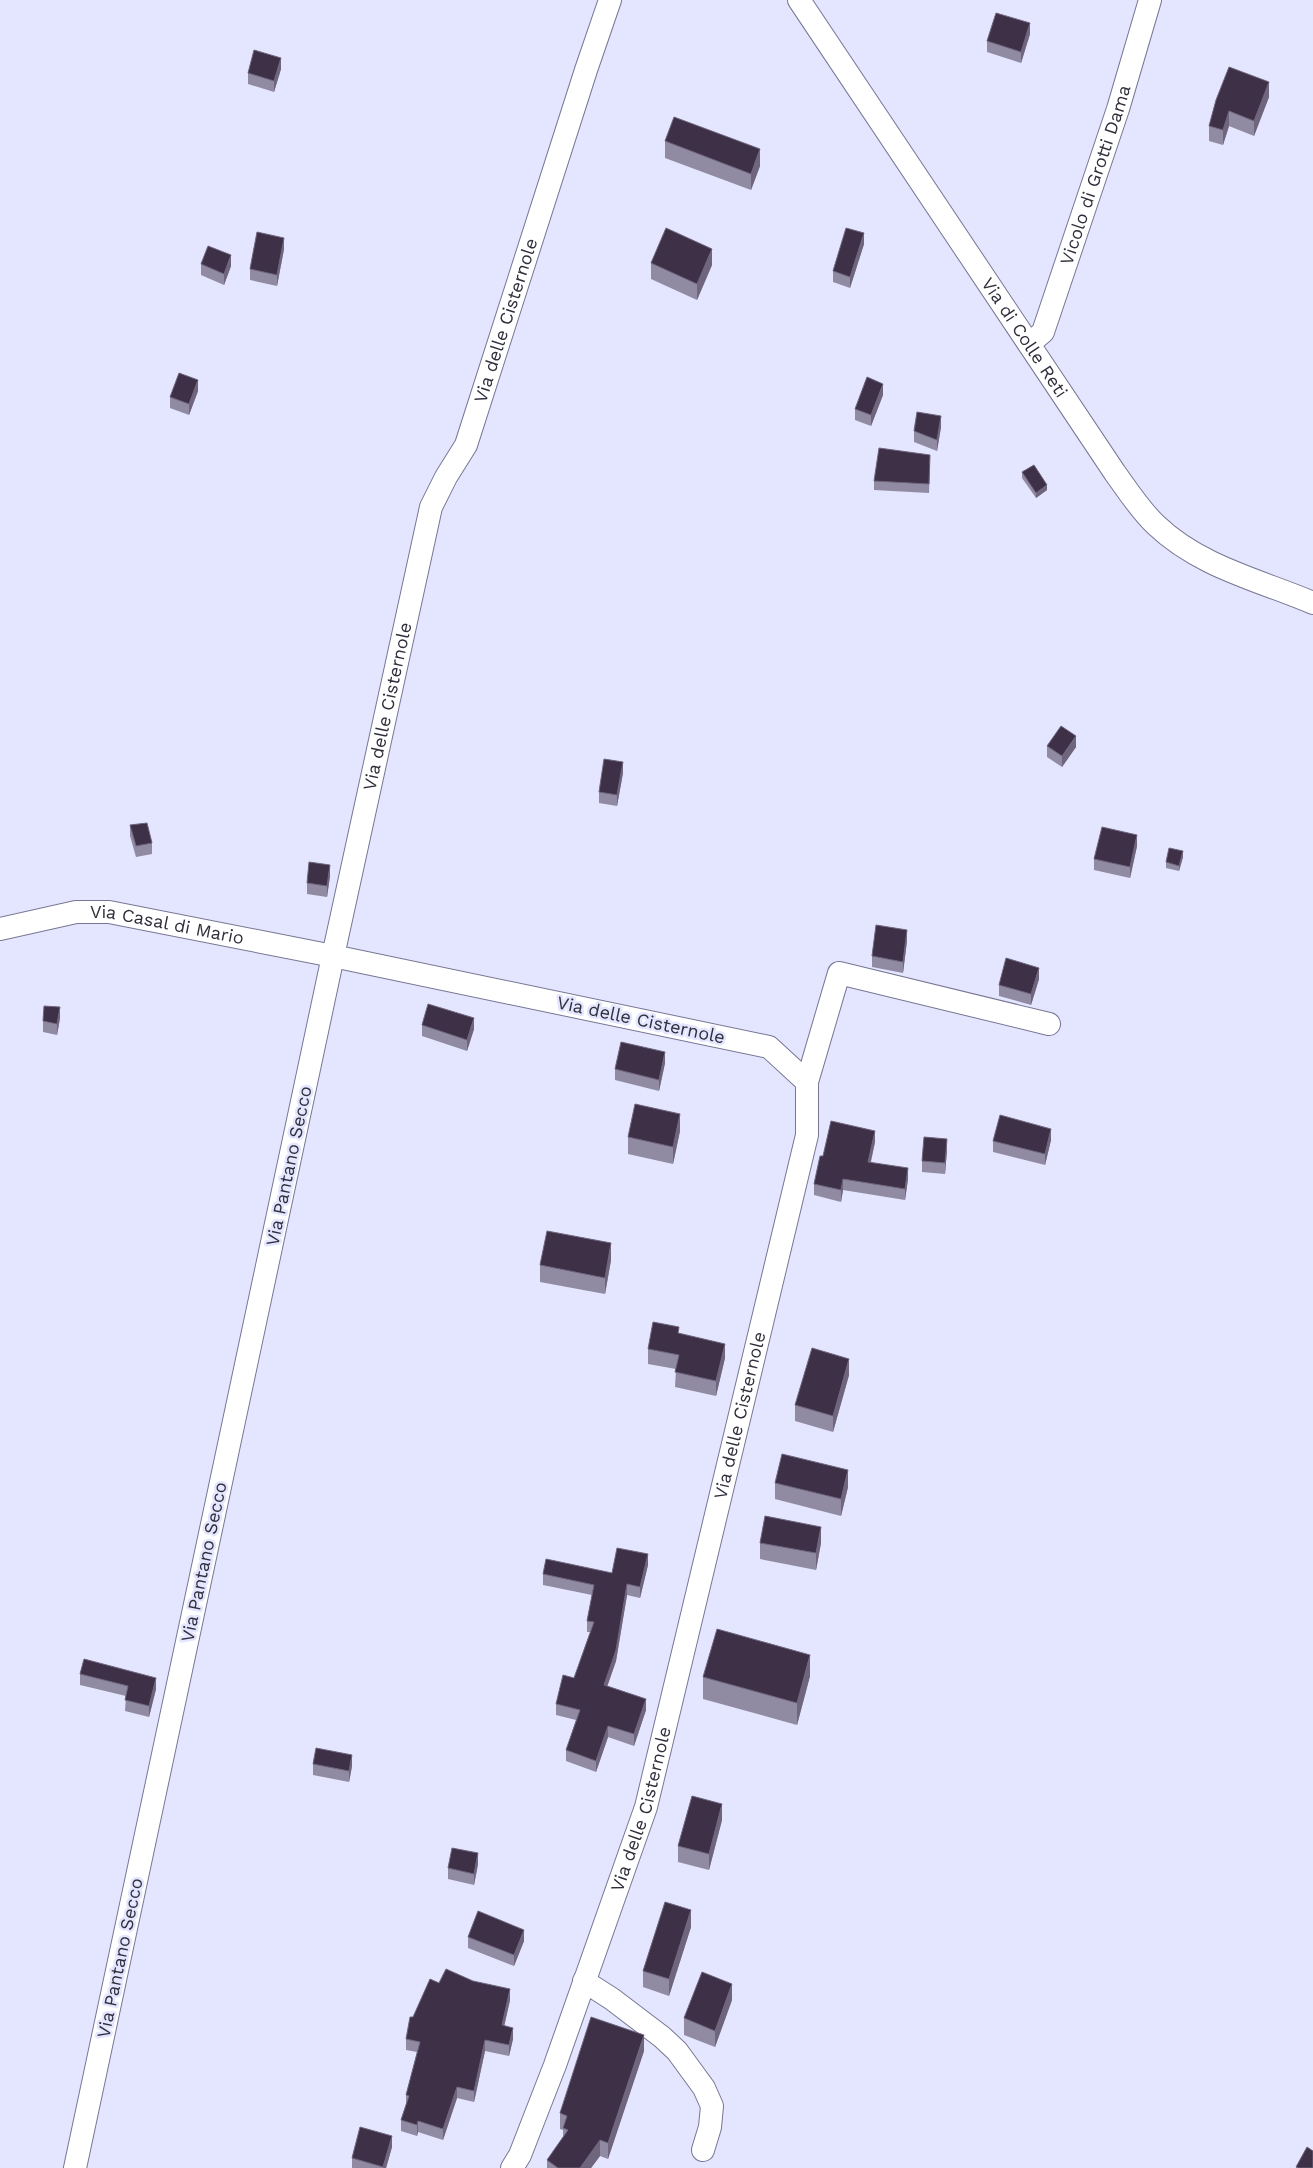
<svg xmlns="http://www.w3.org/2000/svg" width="1313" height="2168" font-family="'Work Sans',sans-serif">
<rect width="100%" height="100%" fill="#e4e5ff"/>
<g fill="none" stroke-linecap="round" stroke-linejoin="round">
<defs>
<g id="minor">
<path id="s1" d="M799,0L1115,473C1128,491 1140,510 1156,525C1200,567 1259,580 1313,603"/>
<path id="s2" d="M1029,344L1043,332L1118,109L1150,0"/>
<path id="s3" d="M0,929L76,912H109L333,956L75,2168"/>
<polyline points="807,1082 839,973 1049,1024"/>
<polyline points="584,1981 612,1999 662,2037 677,2051 704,2088 712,2106 710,2127 703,2150"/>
<path id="s4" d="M512,2168L520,2155L555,2065L646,1807L807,1135V1082L769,1047L333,956L431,507L446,477L466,445L586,70L610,0"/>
</g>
</defs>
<use href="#minor" stroke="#777794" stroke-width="24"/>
<use href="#minor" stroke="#fff" stroke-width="22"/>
</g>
<g fill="#908aa3">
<polygon points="1030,34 1021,63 987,52 987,41"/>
<polygon points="281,69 274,92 248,84 248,73"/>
<polygon points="1269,82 1269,97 1254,136 1229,126 1223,145 1209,141 1209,126"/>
<polygon points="665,141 760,166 751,190 665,158"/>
<polygon points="864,244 850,288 833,282 833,271"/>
<polygon points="284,249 277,286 250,280 250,269"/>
<polygon points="651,263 712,265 697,300 651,279"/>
<polygon points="201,264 231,266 224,285 201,275"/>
<polygon points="198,391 189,415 170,408 170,397"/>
<polygon points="883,395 871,426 855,420 855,409"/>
<polygon points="941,427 937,451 914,442 914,431"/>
<polygon points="930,464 929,493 874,490 874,481"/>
<polygon points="1022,472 1047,490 1036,498 1022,478"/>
<polygon points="1047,746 1076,747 1062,767 1047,757"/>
<polygon points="623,773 617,806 599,803 599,792"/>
<polygon points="130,825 152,843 152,854 136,857 130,836"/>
<polygon points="1137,846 1130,878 1094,870 1094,859"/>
<polygon points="1183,857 1179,871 1166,868 1166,862"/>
<polygon points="330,876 327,897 307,894 307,883"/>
<polygon points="907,941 903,973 872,967 872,956"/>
<polygon points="1039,979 1031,1005 999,996 999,985"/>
<polygon points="60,1018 57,1035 43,1032 43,1021"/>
<polygon points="422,1025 474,1029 467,1051 422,1036"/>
<polygon points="665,1063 659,1091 615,1080 615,1069"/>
<polygon points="680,1131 673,1164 628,1154 628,1137"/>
<polygon points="1051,1140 1045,1165 993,1152 993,1141"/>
<polygon points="875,1142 871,1162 908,1179 905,1200 843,1190 841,1202 814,1195 814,1184 823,1156"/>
<polygon points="947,1150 945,1174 922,1172 922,1161"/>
<polygon points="611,1260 605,1294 540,1282 540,1265"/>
<polygon points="679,1333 725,1358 716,1396 675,1387 676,1369 648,1364 648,1349"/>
<polygon points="849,1375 833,1432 795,1421 795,1405"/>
<polygon points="775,1483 848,1487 841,1516 775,1499"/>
<polygon points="760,1543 821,1543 816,1570 760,1559"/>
<polygon points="648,1565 640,1598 627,1595 616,1661 607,1686 646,1710 634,1746 608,1737 596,1772 566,1761 566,1750 576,1720 556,1715 556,1704 574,1678 590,1632 587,1632 587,1621 592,1595 543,1585 543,1574 612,1573"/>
<polygon points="80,1674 156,1689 149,1717 125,1711 126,1696 80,1685"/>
<polygon points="810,1676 797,1725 703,1699 703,1677"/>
<polygon points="313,1764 352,1766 349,1782 313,1775"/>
<polygon points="722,1820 709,1870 678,1862 678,1846"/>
<polygon points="478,1864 474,1885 448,1879 448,1868"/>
<polygon points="691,1927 669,1996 643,1987 643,1971"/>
<polygon points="468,1937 524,1941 514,1966 468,1948"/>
<polygon points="439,1983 510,2000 504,2026 513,2039 509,2056 485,2051 474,2102 457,2098 443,2140 418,2132 417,2136 401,2131 401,2120 406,2104 406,2095 417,2052 406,2050 406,2039 413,2017"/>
<polygon points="732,2000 715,2047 684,2035 684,2018"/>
<polygon points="644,2051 608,2159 600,2156 591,2168 547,2168 547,2160 563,2137 563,2130 560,2129 560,2113"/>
<polygon points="392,2147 386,2168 352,2168 352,2158"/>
</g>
<g fill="#6f667e">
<polygon points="1030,23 1030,34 1021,63 1021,52"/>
<polygon points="281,58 281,69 274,92 274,81"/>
<polygon points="1269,82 1269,97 1254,136 1254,121"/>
<polygon points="1229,111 1229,126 1223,145 1223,130"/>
<polygon points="760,149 760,166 751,190 751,174"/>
<polygon points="864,233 864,244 850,288 850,277"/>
<polygon points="284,238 284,249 277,286 277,275"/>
<polygon points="712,249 712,265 697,300 697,284"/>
<polygon points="231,255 231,266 224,285 224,274"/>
<polygon points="198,380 198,391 189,415 189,404"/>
<polygon points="883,384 883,395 871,426 871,415"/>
<polygon points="941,416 941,427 937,451 937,440"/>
<polygon points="1047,485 1047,490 1036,498 1036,493"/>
<polygon points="1076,736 1076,747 1062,767 1062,756"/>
<polygon points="623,762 623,773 617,806 617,795"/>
<polygon points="1137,835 1137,846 1130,878 1130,867"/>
<polygon points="1183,851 1183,857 1179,871 1179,866"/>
<polygon points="330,865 330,876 327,897 327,886"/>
<polygon points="907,930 907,941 903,973 903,962"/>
<polygon points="1039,968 1039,979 1031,1005 1031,994"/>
<polygon points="60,1007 60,1018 57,1035 57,1024"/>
<polygon points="474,1018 474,1029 467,1051 467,1040"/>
<polygon points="665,1052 665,1063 659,1091 659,1080"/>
<polygon points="680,1114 680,1131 673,1164 673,1147"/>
<polygon points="1051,1129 1051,1140 1045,1165 1045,1154"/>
<polygon points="875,1131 875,1142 868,1173 868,1162"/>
<polygon points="947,1139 947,1150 945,1174 945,1163"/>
<polygon points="908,1168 908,1179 905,1200 905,1189"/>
<polygon points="843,1179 843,1190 841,1202 841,1190"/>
<polygon points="611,1243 611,1260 605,1294 605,1278"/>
<polygon points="725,1344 725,1358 716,1396 716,1381"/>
<polygon points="849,1359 849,1375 833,1432 833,1416"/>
<polygon points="848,1470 848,1487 841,1516 841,1499"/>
<polygon points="821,1527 821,1543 816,1570 816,1553"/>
<polygon points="648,1554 648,1565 640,1598 640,1587"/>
<polygon points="627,1584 627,1595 616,1661 604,1696 604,1685"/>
<polygon points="810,1655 810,1676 797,1725 797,1703"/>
<polygon points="156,1678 156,1689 149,1717 149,1706"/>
<polygon points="646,1699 646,1710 634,1746 634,1734"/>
<polygon points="608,1726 608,1737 596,1772 596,1761"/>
<polygon points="352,1755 352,1766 349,1782 349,1771"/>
<polygon points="722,1804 722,1820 709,1870 709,1854"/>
<polygon points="478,1853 478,1864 474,1885 474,1874"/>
<polygon points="691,1910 691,1927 669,1996 669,1979"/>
<polygon points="524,1930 524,1941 514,1966 514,1955"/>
<polygon points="732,1984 732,2000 715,2047 715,2031"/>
<polygon points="510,1989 510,2000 502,2036 502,2025"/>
<polygon points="513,2028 513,2039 509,2056 509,2045"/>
<polygon points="644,2035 644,2051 608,2159 608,2143"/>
<polygon points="485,2040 485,2051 474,2102 474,2091"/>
<polygon points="457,2087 457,2098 443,2140 443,2129"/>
<polygon points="418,2121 418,2132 417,2136 417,2125"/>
<polygon points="392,2136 392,2147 386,2168 383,2168"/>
<polygon points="600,2140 600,2156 591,2168 580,2168"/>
</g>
<g fill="#3d3047" stroke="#6f667e">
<polygon points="996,13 1030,23 1021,52 987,41"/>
<polygon points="254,50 281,58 274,81 248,73"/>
<polygon points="1229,67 1269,82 1254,121 1229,111 1223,130 1209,126 1216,100"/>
<polygon points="674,117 760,149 751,174 665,141"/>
<polygon points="666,228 712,249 697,284 651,263"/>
<polygon points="846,228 864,233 850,277 833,271"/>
<polygon points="257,232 284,238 277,275 250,269"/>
<polygon points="208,246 231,255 224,274 201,264"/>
<polygon points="179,373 198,380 189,404 170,397"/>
<polygon points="867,377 883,384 871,415 855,409"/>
<polygon points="917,412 941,416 937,440 914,431"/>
<polygon points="879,448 930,455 929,484 874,481"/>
<polygon points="1034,465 1047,485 1036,493 1022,472"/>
<polygon points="1061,726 1076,736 1062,756 1047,746"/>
<polygon points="604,759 623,762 617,795 599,792"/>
<polygon points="147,823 152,843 136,846 130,825"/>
<polygon points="1102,827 1137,835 1130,867 1094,859"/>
<polygon points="1169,848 1183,851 1179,866 1166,862"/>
<polygon points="309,862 330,865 327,886 307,883"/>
<polygon points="876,925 907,930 903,962 872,956"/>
<polygon points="1006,958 1039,968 1031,994 999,985"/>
<polygon points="428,1004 474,1018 467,1040 422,1025"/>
<polygon points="44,1006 60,1007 57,1024 43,1021"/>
<polygon points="621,1042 665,1052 659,1080 615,1069"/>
<polygon points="635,1104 680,1114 673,1147 628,1137"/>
<polygon points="1000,1115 1051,1129 1045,1154 993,1141"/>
<polygon points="831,1121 875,1131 868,1162 908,1168 905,1189 843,1179 841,1190 814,1184 820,1156 823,1156"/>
<polygon points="924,1137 947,1139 945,1163 922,1161"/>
<polygon points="547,1231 611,1243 605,1278 540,1265"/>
<polygon points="653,1322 679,1327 678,1333 725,1344 716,1381 675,1372 679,1355 648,1349"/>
<polygon points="812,1348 849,1359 833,1416 795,1405"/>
<polygon points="782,1454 848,1470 841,1499 775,1483"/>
<polygon points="765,1516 821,1527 816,1553 760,1543"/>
<polygon points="617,1548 648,1554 640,1587 627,1584 616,1650 604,1685 646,1699 634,1734 608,1726 596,1761 566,1750 580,1710 556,1704 563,1675 574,1678 594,1622 587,1621 594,1585 543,1574 546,1559 612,1573"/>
<polygon points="717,1629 810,1655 797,1703 703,1677"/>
<polygon points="84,1659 156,1678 149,1706 125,1700 128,1686 80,1674"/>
<polygon points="316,1748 352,1755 349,1771 313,1764"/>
<polygon points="692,1796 722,1804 709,1854 678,1846"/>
<polygon points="452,1848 478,1853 474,1874 448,1868"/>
<polygon points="665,1902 691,1910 669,1979 643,1971"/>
<polygon points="478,1911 524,1930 514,1955 468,1937"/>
<polygon points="446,1969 473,1981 510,1989 502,2025 513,2028 509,2045 485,2040 474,2091 457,2087 443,2129 418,2121 417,2125 401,2120 409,2096 406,2095 420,2042 406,2039 410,2017 413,2017 430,1979 439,1983"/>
<polygon points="702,1972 732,1984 715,2031 684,2018"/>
<polygon points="591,2017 644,2035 608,2143 600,2140 580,2168 558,2168 547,2160 568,2130 563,2128 567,2116 560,2113"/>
<polygon points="360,2127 392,2136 383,2167 352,2158"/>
<polygon points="1307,2147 1313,2151 1313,2168 1298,2168 1296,2167"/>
</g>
<g text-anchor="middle" stroke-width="5" stroke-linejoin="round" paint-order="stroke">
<g font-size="18" fill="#2f2f3b" stroke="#e4e5ff">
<text dy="6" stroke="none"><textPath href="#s2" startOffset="184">Vicolo di Grotti Dama</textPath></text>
<text dy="6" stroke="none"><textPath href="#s4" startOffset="2288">Via delle Cisternole</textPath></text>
<text dy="6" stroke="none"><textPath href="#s1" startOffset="406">Via di Colle Reti</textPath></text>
<text dy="6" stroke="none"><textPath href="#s4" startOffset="1882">Via delle Cisternole</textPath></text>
<text dy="6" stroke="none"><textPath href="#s3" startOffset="170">Via Casal di Mario</textPath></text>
<text transform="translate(641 1020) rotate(12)" y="6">Via delle Cisternole</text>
<text transform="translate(289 1166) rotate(-78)" y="6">Via Pantano Secco</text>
<text dy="6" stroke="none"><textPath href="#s4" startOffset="788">Via delle Cisternole</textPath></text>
<text transform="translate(204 1562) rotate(-78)" y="6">Via Pantano Secco</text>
<text dy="6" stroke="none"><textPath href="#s4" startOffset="382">Via delle Cisternole</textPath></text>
<text transform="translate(120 1958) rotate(-78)" y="6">Via Pantano Secco</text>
</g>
</g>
</svg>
